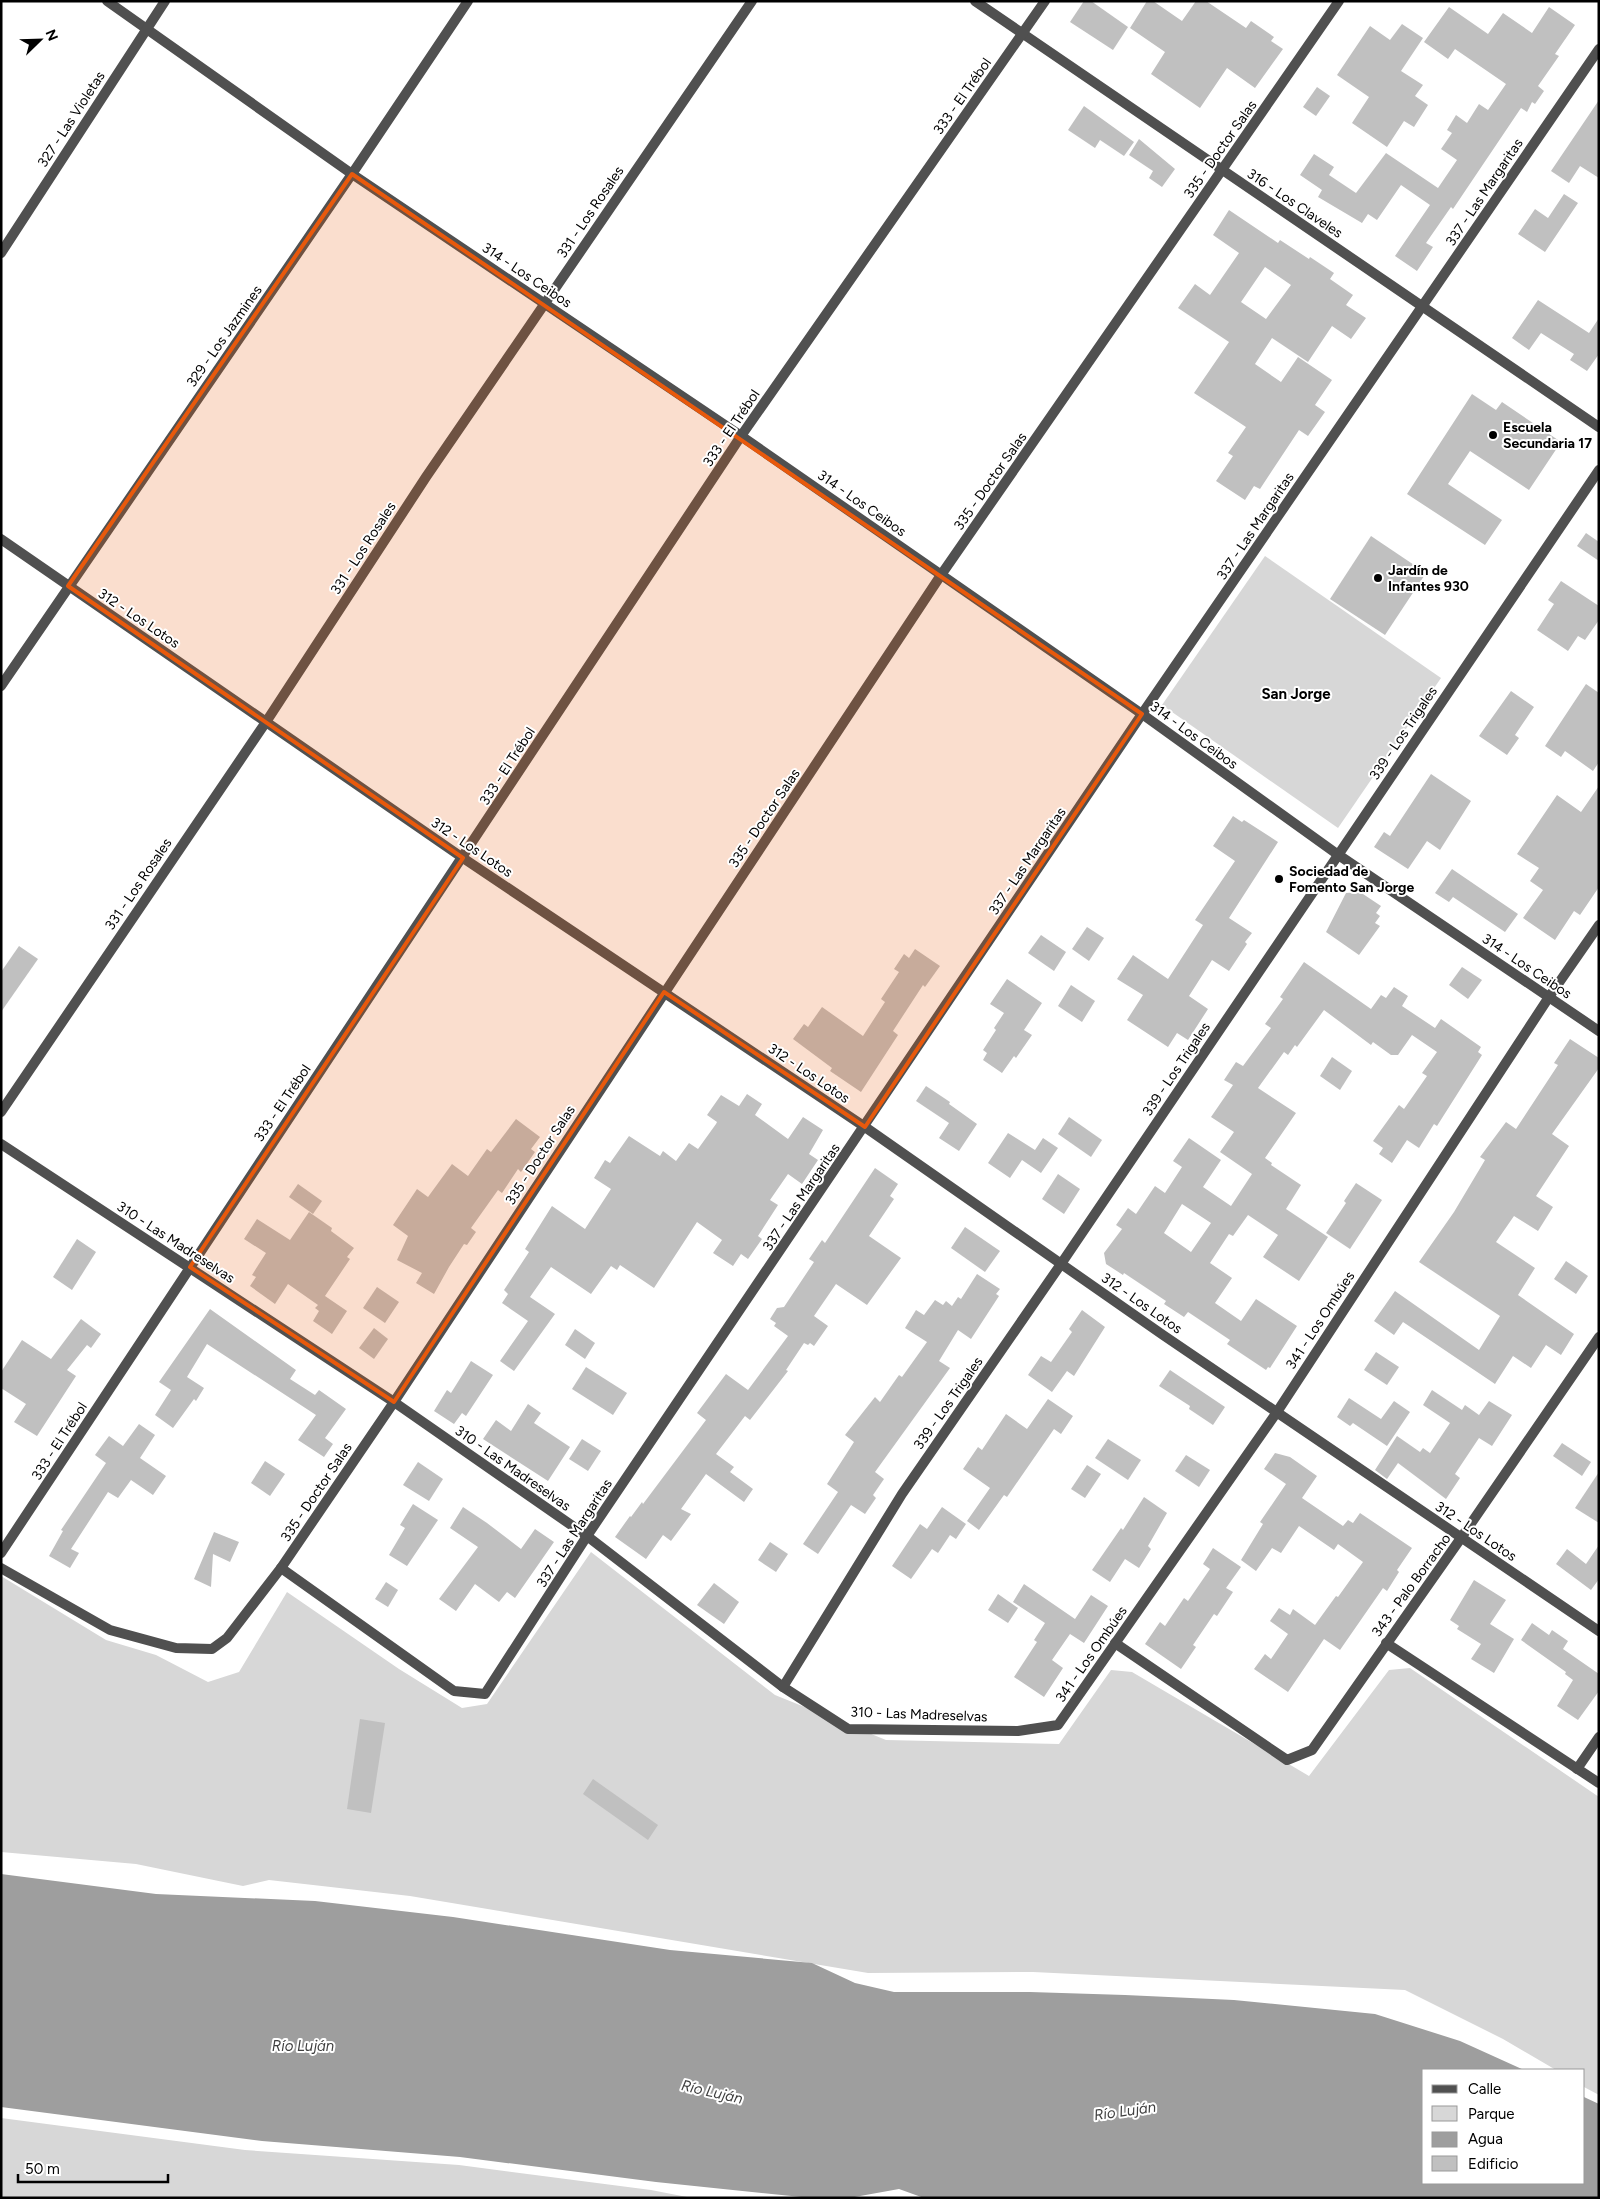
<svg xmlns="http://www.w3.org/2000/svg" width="1600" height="2199" font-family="Figtree,sans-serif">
<rect width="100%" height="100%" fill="#fff"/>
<g fill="#d7d7d7">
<polygon points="1265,556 1441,678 1338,828 1162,705"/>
<polygon points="591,1552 775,1695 886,1740 1059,1744 1111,1670 1132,1672 1309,1776 1389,1670 1410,1668 1599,1797 1599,2095 1584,2087 1584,2070 1556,2070 1503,2039 1405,1990 1033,1972 868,1973 410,1896 269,1880 243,1886 136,1864 1,1852 1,1576 106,1640 156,1655 208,1682 239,1672 287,1592 399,1669 462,1708 487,1704"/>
<polygon points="1,2118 245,2150 459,2165 651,2190 692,2198 1,2198"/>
</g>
<polygon fill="#9e9e9e" points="1,1874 156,1894 315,1901 453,1917 670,1950 812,1963 855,1983 894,1992 1030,1992 1125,1995 1234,2000 1375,2014 1460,2041 1524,2070 1424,2070 1424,2183 1584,2183 1584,2097 1599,2104 1599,2198 924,2198 899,2189 849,2198 811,2198 656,2182 460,2157 262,2141 1,2107"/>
<g fill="#c0c0c0" fill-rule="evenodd">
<polygon points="1084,1 1091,1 1128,27 1113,50 1070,22"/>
<polygon points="1147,1 1153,1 1182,21 1196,1 1206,1 1246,28 1251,21 1274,37 1271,41 1283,49 1255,88 1227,68 1200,108 1151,74 1165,52 1130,28"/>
<polygon points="1449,7 1488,34 1503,13 1532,33 1549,7 1575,25 1555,54 1559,56 1538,86 1544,91 1535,104 1532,102 1527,112 1521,108 1453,209 1451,207 1426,243 1433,247 1417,271 1395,256 1430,205 1401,185 1377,220 1368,214 1362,223 1318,197 1322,190 1300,175 1314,154 1334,167 1329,175 1356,193 1386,153 1438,188 1457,160 1441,149 1452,133 1447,130 1456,115 1467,123 1479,104 1488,110 1506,84 1455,49 1448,59 1424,42"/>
<polygon points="1402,24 1423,38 1401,71 1423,85 1415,96 1428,105 1414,127 1404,121 1387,147 1352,123 1369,97 1337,75 1370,26 1390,40"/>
<polygon points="1317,87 1330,96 1316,116 1303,107"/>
<polygon points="1599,100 1599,178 1580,166 1569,183 1551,171"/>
<polygon points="1084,106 1134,142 1124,156 1100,140 1095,148 1068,130"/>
<polygon points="1139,139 1175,169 1162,187 1149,178 1153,171 1129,155"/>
<polygon points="1564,194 1578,203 1545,252 1518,234 1535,209 1548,218"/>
<path d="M1229,210L1278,243L1280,240L1309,259L1310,257L1334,273L1330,279L1353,295L1346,305L1366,318L1351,339L1332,326L1308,362L1272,338L1255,364L1281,382L1298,357L1332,380L1315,405L1325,412L1308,436L1299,430L1260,489L1254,486L1245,500L1216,481L1233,456L1228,453L1246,427L1194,393L1229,342L1178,308L1195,284L1210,295L1239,253L1213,235ZM1265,267L1291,285L1266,319L1241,302Z"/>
<polygon points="1538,300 1589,333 1599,318 1599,354 1587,371 1570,360 1574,354 1541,333 1529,350 1512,338"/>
<polygon points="1472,394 1496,410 1502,402 1561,442 1529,490 1470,451 1448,484 1502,520 1485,545 1407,494"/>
<polygon points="1586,533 1599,542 1599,561 1577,546"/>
<polygon points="1371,536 1426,573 1385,635 1330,599"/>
<polygon points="1561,581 1599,606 1599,620 1585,640 1578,636 1568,651 1537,630 1554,604 1548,600"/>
<polygon points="1586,684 1599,693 1599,762 1593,771 1565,751 1561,757 1545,746"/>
<polygon points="1511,691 1534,707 1515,735 1519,738 1507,755 1479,736"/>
<polygon points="1431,774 1471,801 1440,850 1427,841 1408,869 1374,847 1384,832 1390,836"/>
<polygon points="1599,786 1599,887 1580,915 1574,911 1555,940 1523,918 1543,890 1530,881 1539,868 1517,854 1557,795 1581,812"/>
<polygon points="1233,816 1242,822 1244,820 1278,842 1229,918 1252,933 1245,942 1247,944 1229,971 1212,960 1189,996 1208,1009 1188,1040 1177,1033 1168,1047 1127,1020 1143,995 1117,979 1133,955 1168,979 1203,925 1195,920 1235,861 1213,846"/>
<polygon points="1452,869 1518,914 1505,932 1453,897 1449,902 1435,893"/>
<polygon points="1360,892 1381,906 1376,913 1380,916 1375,923 1380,926 1359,955 1326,932 1346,893"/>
<polygon points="1087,927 1104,938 1089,961 1072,949"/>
<polygon points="1041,935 1066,952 1054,971 1028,953"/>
<polygon points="19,946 38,959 1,1012 1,972"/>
<polygon points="915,949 940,966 925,987 923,985 893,1031 898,1035 861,1092 830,1071 832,1068 793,1039 804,1024 808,1027 822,1007 863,1036 885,1002 881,999 899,972 894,969 904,954 909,958"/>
<path d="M1304,962L1371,1009L1381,995L1386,998L1394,987L1408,996L1402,1006L1435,1028L1441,1019L1481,1047L1478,1052L1482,1055L1437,1126L1434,1124L1419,1148L1407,1140L1392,1163L1379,1154L1383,1148L1373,1141L1399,1105L1404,1109L1427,1076L1422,1073L1437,1052L1412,1035L1398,1055H1391L1373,1042L1371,1045L1324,1010L1297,1047L1295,1045L1288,1055L1284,1052L1258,1088L1296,1113L1265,1158L1272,1163L1271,1165L1301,1185L1286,1209L1328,1237L1299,1281L1263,1257L1278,1235L1248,1215L1233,1236L1229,1234L1210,1263L1232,1278L1215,1303L1241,1321L1256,1299L1297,1326L1270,1368L1268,1367L1266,1370L1227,1344L1230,1340L1188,1312L1184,1317L1164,1304L1166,1301L1124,1273L1123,1275L1106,1264L1104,1253L1122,1229L1116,1225L1128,1208L1136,1214L1155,1186L1165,1193L1182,1167L1173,1161L1189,1138L1221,1160L1203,1187L1231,1206L1252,1174L1220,1152L1234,1132L1211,1117L1233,1085L1224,1080L1236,1062L1243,1066L1271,1028L1265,1024L1283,999L1280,997ZM1182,1204L1211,1223L1191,1252L1164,1233Z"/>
<polygon points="1462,967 1482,980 1468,999 1449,985"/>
<polygon points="1007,979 1042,1003 1024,1030 1032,1035 1016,1058 1014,1056 1002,1073 983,1060 987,1053 983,1050 996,1030 994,1028 1004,1013 990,1004"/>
<polygon points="1071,985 1095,1001 1082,1022 1058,1006"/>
<polygon points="1570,1039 1599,1058 1599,1068 1552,1134 1569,1146 1536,1196 1553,1207 1538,1231 1514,1216 1496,1242 1535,1268 1518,1295 1574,1334 1561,1355 1546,1345 1531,1368 1513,1356 1495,1384 1403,1322 1394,1335 1374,1321 1395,1291 1479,1350 1500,1316 1419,1262 1454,1212 1485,1160 1480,1157 1506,1122 1516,1129 1558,1065 1554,1063"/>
<polygon points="1332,1057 1352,1071 1340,1090 1320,1076"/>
<polygon points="926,1086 950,1102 949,1104 977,1124 959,1151 939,1138 949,1123 916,1101"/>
<polygon points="747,1094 762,1104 755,1115 788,1139 803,1117 823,1130 809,1154 818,1160 802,1184 788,1174 770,1200 778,1205 758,1236 762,1239 748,1259 741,1254 733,1266 713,1253 722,1240 697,1222 654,1288 620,1265 617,1270 611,1266 591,1294 551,1267 530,1297 555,1314 514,1371 500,1361 528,1321 502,1303 508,1294 504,1290 529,1252 525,1249 552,1206 585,1229 611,1189 594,1178 605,1160 610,1163 629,1136 660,1156 663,1151 676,1161 689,1143 698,1149 716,1124 717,1122 707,1115 721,1095 739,1106"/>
<polygon points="1069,1117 1102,1140 1091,1157 1058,1134"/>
<polygon points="516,1119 540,1137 531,1149 535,1152 521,1172 518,1169 502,1193 498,1190 471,1228 476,1232 467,1245 464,1244 449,1267 434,1294 416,1283 422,1273 397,1260 408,1236 393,1225 417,1189 428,1197 452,1164 468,1176 487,1149 491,1152"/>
<polygon points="1008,1133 1035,1150 1043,1138 1058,1148 1041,1173 1022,1160 1010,1178 988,1163"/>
<polygon points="875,1168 898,1184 890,1196 894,1199 869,1236 901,1258 867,1305 836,1284 814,1316 828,1326 814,1346 810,1343 808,1345 804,1343 786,1370 788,1371 750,1420 745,1416 716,1454 734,1467 730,1472 753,1489 744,1502 706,1474 681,1509 691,1514 671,1541 663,1535 646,1559 615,1537 630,1516 631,1517 642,1502 643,1504 706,1420 697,1413 726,1374 748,1390 788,1336 774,1326 776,1323 770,1319 777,1308 784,1307 814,1262 809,1259 822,1240 825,1243"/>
<polygon points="1058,1174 1080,1189 1064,1214 1042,1199"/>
<polygon points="1356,1183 1382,1200 1350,1249 1326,1233 1346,1203 1344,1201"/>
<polygon points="298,1184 322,1201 313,1214 289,1197"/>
<polygon points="309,1212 332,1228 331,1231 354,1248 347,1257 350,1259 325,1296 347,1311 332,1334 313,1321 319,1311 315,1308 318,1305 288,1284 275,1304 250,1286 256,1277 252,1275 266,1253 244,1239 257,1219 290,1240"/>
<polygon points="965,1227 1000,1251 985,1272 951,1248"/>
<polygon points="77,1239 96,1252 72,1290 53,1277"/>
<polygon points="1566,1261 1588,1276 1576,1294 1554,1279"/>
<polygon points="977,1274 1000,1289 996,1294 999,1296 971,1339 958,1330 939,1361 950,1368 875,1472 884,1479 873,1495 876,1498 865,1514 851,1505 818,1554 803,1544 838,1492 827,1484 854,1442 845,1435 875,1397 880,1402 899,1375 902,1377 927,1342 905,1328 916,1310 924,1315 935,1300 943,1305 946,1301 952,1306 958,1297 961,1299"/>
<polygon points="377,1287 399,1302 385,1323 363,1308"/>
<polygon points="210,1309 296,1370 290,1379 315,1395 319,1390 346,1409 325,1438 333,1444 324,1457 298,1440 316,1415 207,1344 187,1377 204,1388 196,1401 194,1399 173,1428 155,1415 171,1390 159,1382"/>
<polygon points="1082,1310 1105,1327 1074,1376 1067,1371 1052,1392 1028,1375 1041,1356 1051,1362 1072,1332 1069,1329"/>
<polygon points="81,1319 101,1334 91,1348 87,1345 67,1370 76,1376 37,1436 14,1422 26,1404 1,1388 1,1372 22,1340 51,1359"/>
<polygon points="374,1328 388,1339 374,1359 359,1348"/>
<polygon points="575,1329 595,1343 585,1359 565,1345"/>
<polygon points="1376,1352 1399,1367 1387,1385 1364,1370"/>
<polygon points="471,1361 493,1375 466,1416 462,1413 454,1424 434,1411 447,1390 451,1393"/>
<polygon points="586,1367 627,1393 613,1415 572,1389"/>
<polygon points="1170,1370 1225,1407 1213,1425 1189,1409 1190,1406 1159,1386"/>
<polygon points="1432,1390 1462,1410 1465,1405 1479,1415 1489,1401 1512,1415 1492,1446 1479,1438 1455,1474 1460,1478 1446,1499 1398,1463 1387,1479 1375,1470 1397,1436 1420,1452 1423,1448 1430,1453 1450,1423 1423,1405"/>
<polygon points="1349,1398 1381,1419 1394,1401 1410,1412 1387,1446 1353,1423 1350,1426 1337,1417"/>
<polygon points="1048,1399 1073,1416 1061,1434 1054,1429 1007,1497 1004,1495 979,1530 967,1521 990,1488 963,1469 978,1447 982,1450 1006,1414 1027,1429"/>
<polygon points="528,1404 541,1413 534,1423 570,1447 548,1481 483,1439 496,1420 511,1431"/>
<polygon points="139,1424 155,1435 140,1458 166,1476 153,1495 131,1480 118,1498 108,1492 71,1549 79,1553 70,1568 49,1556 63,1531 61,1530 106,1463 95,1455 109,1436 123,1446"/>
<polygon points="582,1439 601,1451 588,1471 569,1459"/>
<polygon points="1108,1439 1141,1460 1128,1480 1095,1458"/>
<polygon points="1562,1443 1591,1462 1582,1476 1553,1456"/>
<polygon points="1275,1453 1290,1457 1317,1476 1302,1498 1343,1526 1348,1520 1353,1523 1360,1513 1412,1548 1397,1570 1399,1572 1387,1591 1383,1588 1340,1650 1324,1639 1288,1692 1254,1669 1265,1654 1271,1659 1288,1634 1270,1621 1279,1608 1290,1615 1293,1609 1315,1625 1336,1596 1338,1597 1363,1562 1338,1544 1334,1550 1299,1526 1281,1553 1272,1548 1256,1571 1241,1560 1263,1524 1260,1522 1286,1484 1264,1469"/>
<polygon points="1186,1455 1210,1470 1199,1487 1175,1471"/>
<polygon points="265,1461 285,1474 270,1496 251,1483"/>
<polygon points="418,1462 443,1479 429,1501 403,1485"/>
<polygon points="1087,1465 1101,1474 1085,1498 1071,1489"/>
<polygon points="1599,1472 1599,1523 1575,1508"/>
<polygon points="1144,1497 1167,1513 1148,1546 1151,1549 1139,1568 1125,1559 1110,1582 1092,1570 1121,1528 1123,1530"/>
<polygon points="413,1504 438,1520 407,1566 389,1555 405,1528 400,1525"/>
<polygon points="463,1507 487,1523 521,1549 535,1529 554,1542 515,1598 507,1592 499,1602 475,1584 456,1611 439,1599 478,1547 450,1528"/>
<polygon points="942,1507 966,1524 956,1539 950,1535 938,1553 932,1549 911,1579 892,1566 920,1524 927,1529"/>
<polygon points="214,1532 239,1542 230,1562 213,1554 211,1587 194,1579"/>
<polygon points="770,1542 788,1554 776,1572 758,1560"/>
<polygon points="1599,1545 1599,1579 1591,1590 1556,1564 1567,1549 1586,1564"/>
<polygon points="1213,1548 1241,1567 1226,1588 1233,1592 1217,1616 1214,1614 1193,1645 1196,1647 1181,1669 1145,1644 1160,1622 1165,1626 1184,1598 1188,1601 1210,1569 1203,1564"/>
<polygon points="1474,1580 1506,1600 1490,1624 1514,1639 1494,1673 1471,1659 1481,1644 1457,1629 1459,1626 1450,1620"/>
<polygon points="386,1582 398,1590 388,1607 375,1599"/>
<polygon points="714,1583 739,1602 724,1624 697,1605"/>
<polygon points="1024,1584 1075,1619 1091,1595 1108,1606 1084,1643 1070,1634 1052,1660 1063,1668 1044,1697 1014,1677 1037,1642 1034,1640 1045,1623 1013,1602"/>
<polygon points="998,1594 1018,1608 1008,1623 988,1610"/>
<polygon points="1532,1623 1549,1635 1552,1630 1568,1641 1563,1649 1599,1674 1599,1691 1578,1720 1557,1706 1573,1680 1565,1674 1566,1672 1521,1640"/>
<polygon points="360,1719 385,1723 371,1813 347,1809"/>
<polygon points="593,1779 658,1825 648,1840 583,1794"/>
</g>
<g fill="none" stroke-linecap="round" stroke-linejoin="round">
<g stroke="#505050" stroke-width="10">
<polyline points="107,1 352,174 741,436 1142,714 1337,854 1599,1031"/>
<polyline points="975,1 1599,427"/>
<polyline points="1,253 165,1"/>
<polyline points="1,539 463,858 865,1127 1163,1335 1599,1631"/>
<polyline points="1,686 352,174 468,1"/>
<polyline points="1,1112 266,722 426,477 752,1"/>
<polyline points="1,1144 394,1402 587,1536 783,1687 848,1729 1018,1731 1058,1725 1277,1412 1549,997 1599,925"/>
<polyline points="1,1553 741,436 1045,1"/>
<polyline points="1,1568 110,1630 176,1648 212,1649 227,1638 281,1568 394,1402 941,575 1339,1"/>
<polyline points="281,1568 454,1691 485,1694 587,1536 1142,714 1599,49"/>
<polyline points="1115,1643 1287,1760 1312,1750 1461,1538 1599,1337"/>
<polyline points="1386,1643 1599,1783"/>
<polyline points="783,1687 902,1494 1061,1264 1599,470"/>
<polyline points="1577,1769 1599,1737"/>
</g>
</g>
<path fill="#e8590c" fill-opacity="0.2" stroke="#e8590c" stroke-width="4" stroke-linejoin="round" d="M352,174L1142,714L865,1127L664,992L394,1402L190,1267L463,858L68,586Z"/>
<g fill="#000" stroke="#fff" stroke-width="2">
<circle cx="1493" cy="435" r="5"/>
<circle cx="1378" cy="578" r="5"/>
<circle cx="1279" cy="879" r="5"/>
</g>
<g text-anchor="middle" stroke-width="4" stroke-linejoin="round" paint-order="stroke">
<g font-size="14" fill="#000" stroke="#fff">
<text transform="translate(962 96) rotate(-55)" y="5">333 - El Trébol</text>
<text transform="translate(71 119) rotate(-57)" y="5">327 - Las Violetas</text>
<text transform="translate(1220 149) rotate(-55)" y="5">335 - Doctor Salas</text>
<text transform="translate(1484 192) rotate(-56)" y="5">337 - Las Margaritas</text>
<text transform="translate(1295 203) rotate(34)" y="5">316 - Los Claveles</text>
<text transform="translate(590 212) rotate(-56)" y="5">331 - Los Rosales</text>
<text transform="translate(527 275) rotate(34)" y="5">314 - Los Ceibos</text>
<text transform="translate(224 336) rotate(-55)" y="5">329 - Los Jazmines</text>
<text transform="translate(731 428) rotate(-56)" y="5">333 - El Trébol</text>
<text transform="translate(990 481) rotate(-55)" y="5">335 - Doctor Salas</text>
<text transform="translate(862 503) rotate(35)" y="5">314 - Los Ceibos</text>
<text transform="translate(1255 526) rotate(-56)" y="5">337 - Las Margaritas</text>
<text transform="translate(363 548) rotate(-57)" y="5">331 - Los Rosales</text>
<text transform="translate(139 618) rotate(34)" y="5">312 - Los Lotos</text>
<text transform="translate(1403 733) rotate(-56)" y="5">339 - Los Trigales</text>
<text transform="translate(1194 735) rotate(36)" y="5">314 - Los Ceibos</text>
<text transform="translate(507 766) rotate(-57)" y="5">333 - El Trébol</text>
<text transform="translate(764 818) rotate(-56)" y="5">335 - Doctor Salas</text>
<text transform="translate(472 847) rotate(34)" y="5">312 - Los Lotos</text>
<text transform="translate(1027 861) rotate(-56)" y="5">337 - Las Margaritas</text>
<text transform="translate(138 884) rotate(-56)" y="5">331 - Los Rosales</text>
<text transform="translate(1527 966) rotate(34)" y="5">314 - Los Ceibos</text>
<text transform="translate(1176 1069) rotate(-56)" y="5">339 - Los Trigales</text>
<text transform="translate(809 1073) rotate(34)" y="5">312 - Los Lotos</text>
<text transform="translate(282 1103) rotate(-56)" y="5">333 - El Trébol</text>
<text transform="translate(540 1155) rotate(-57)" y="5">335 - Doctor Salas</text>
<text transform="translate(801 1197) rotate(-56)" y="5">337 - Las Margaritas</text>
<text transform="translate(176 1242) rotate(33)" y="5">310 - Las Madreselvas</text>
<text transform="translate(1142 1303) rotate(35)" y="5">312 - Los Lotos</text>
<text transform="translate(1320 1320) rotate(-57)" y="5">341 - Los Ombúes</text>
<text transform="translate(948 1403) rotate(-55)" y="5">339 - Los Trigales</text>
<text transform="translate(59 1441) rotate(-57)" y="5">333 - El Trébol</text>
<text transform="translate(513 1468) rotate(35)" y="5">310 - Las Madreselvas</text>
<text transform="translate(316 1492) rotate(-56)" y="5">335 - Doctor Salas</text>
<text transform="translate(1476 1531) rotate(34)" y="5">312 - Los Lotos</text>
<text transform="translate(574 1533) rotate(-57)" y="5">337 - Las Margaritas</text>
<text transform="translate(1411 1585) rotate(-54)" y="5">343 - Palo Borracho</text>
<text transform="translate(1091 1654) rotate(-55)" y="5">341 - Los Ombúes</text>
<text transform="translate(919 1714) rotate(2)" y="5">310 - Las Madreselvas</text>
</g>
<g font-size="14" font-weight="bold" fill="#000" stroke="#fff" text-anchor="start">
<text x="1503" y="432">Escuela<tspan x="1503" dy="16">Secundaria 17</tspan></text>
<text x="1388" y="575">Jardín de<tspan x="1388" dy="16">Infantes 930</tspan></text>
<text x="1289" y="876">Sociedad de<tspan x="1289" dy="16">Fomento San Jorge</tspan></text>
</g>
<g font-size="15" font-weight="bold" fill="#000" stroke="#fff">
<text x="1296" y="699">San Jorge</text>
</g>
<g font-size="15" font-style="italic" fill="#3f3f3f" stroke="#fff">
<text x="303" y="2051">Río Luján</text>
<text transform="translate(712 2092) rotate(13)" y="5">Río Luján</text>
<text transform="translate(1125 2111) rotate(-8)" y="5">Río Luján</text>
</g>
</g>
<rect width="1600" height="2199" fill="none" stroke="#000000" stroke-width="5"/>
<rect x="1422" y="2069" width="162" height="115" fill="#ffffff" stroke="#999999"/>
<rect x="1432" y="2085" width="25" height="8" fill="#505050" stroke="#999999"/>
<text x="1468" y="2094" font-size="15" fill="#000000">Calle</text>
<rect x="1432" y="2106" width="25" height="15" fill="#d7d7d7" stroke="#999999"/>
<text x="1468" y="2119" font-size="15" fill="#000000">Parque</text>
<rect x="1432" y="2132" width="25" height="15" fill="#9e9e9e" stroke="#999999"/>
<text x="1468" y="2144" font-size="15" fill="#000000">Agua</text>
<rect x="1432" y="2156" width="25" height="15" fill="#c0c0c0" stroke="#999999"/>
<text x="1468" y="2169" font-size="15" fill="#000000">Edificio</text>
<g transform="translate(40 40) rotate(67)" stroke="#ffffff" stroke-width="4" paint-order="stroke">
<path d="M0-4L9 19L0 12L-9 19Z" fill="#000000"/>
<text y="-8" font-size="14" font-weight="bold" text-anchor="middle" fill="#000000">N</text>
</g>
<path d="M18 2174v8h150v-8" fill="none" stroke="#000000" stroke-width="2.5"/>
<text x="25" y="2174" font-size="15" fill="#000000" stroke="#ffffff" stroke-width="4" paint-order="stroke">50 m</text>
</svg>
